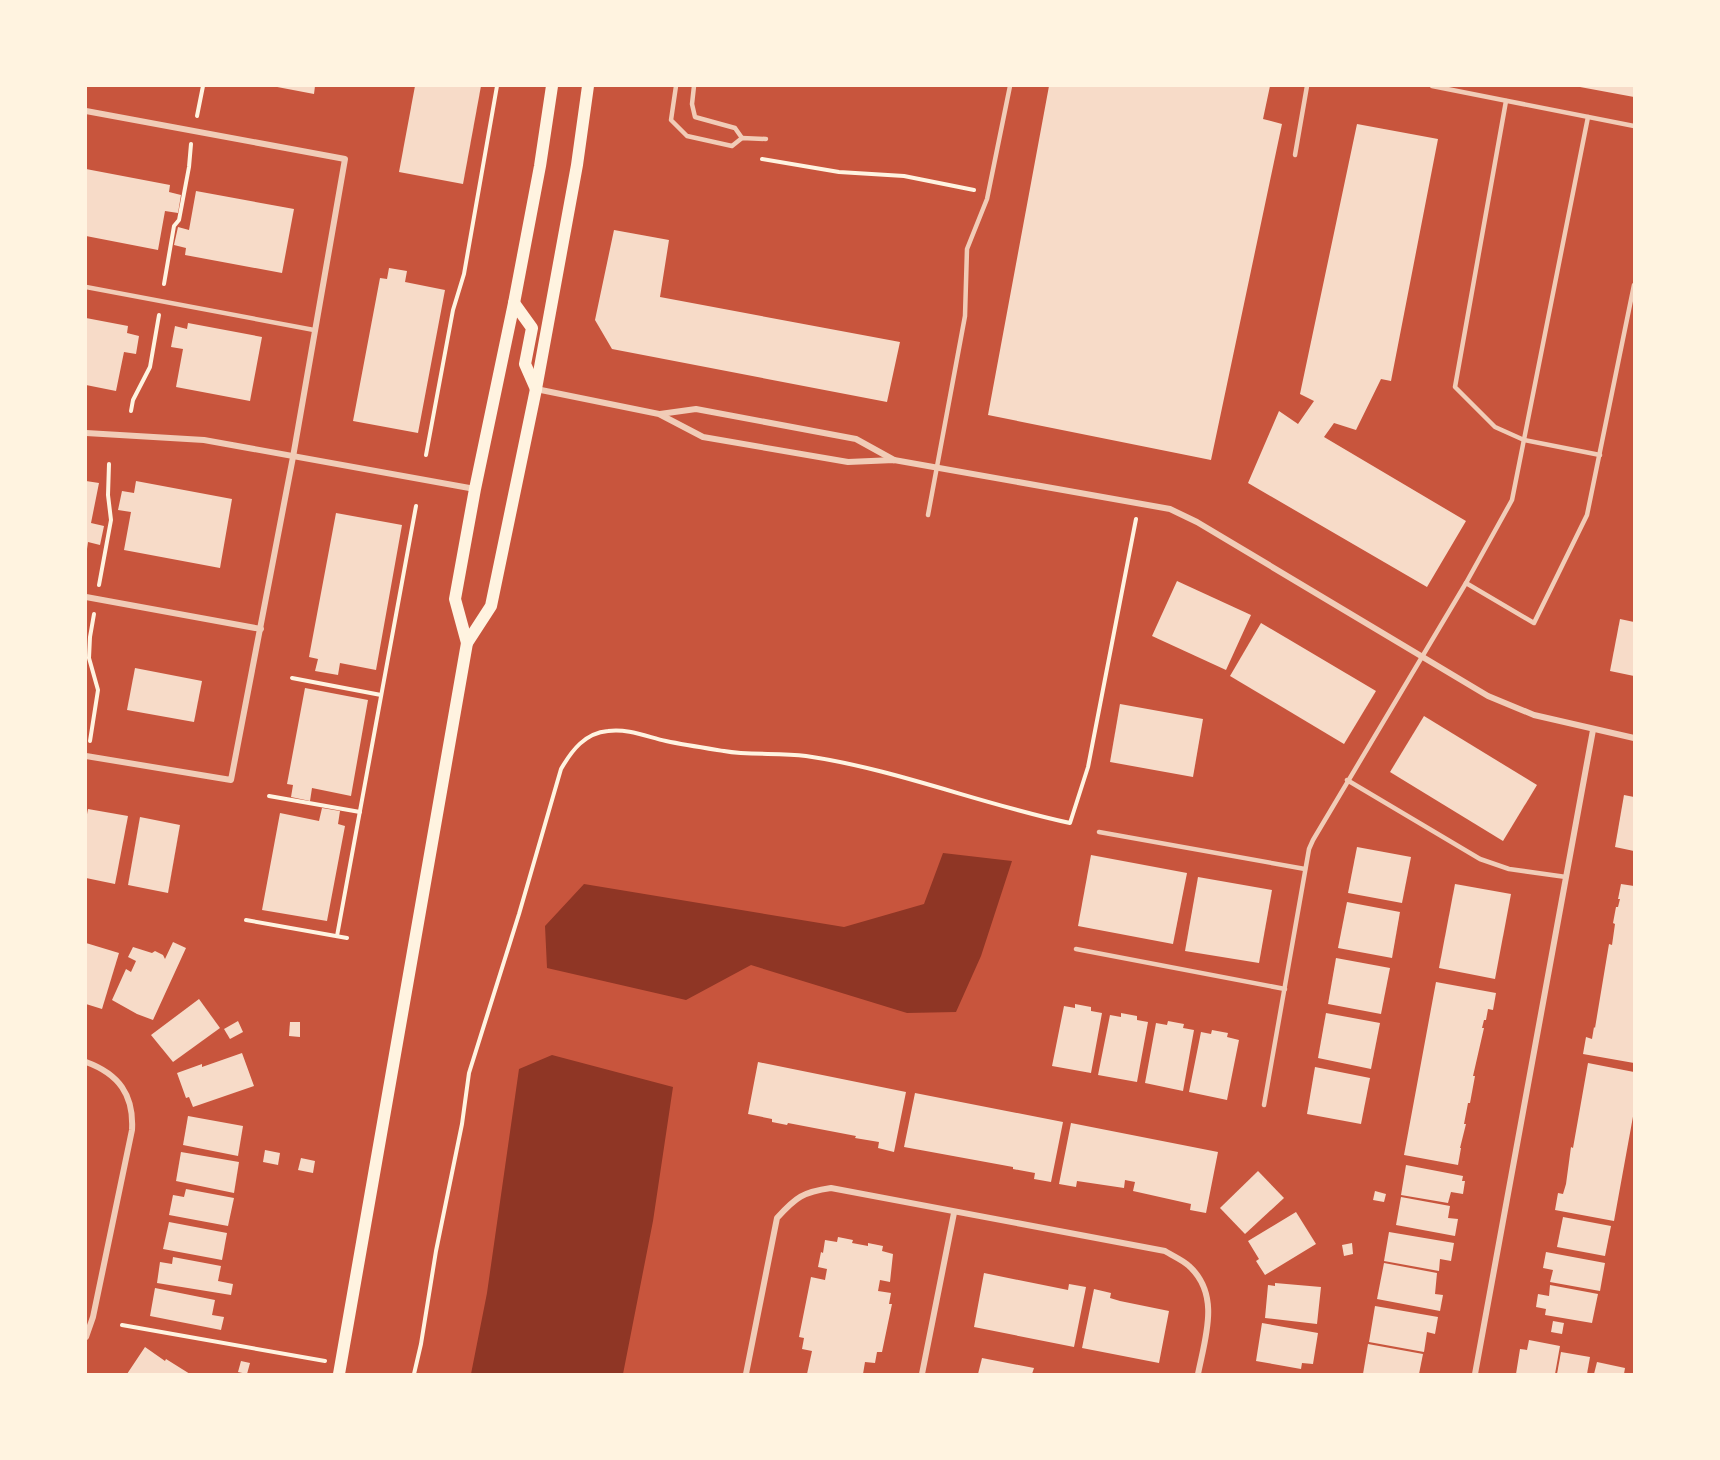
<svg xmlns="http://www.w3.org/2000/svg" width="1720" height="1460" font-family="'Golos Text',sans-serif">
<rect width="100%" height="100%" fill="#c8553d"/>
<g fill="#8f3625">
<polygon points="943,853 1012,861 981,956 956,1012 907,1013 751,965 686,1000 547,968 545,926 584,884 844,927 924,904"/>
<polygon points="552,1055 673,1087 653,1221 623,1374 471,1374 487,1293 519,1069"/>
</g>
<g fill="#f7dbc8">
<polygon points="272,86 315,86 314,94"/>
<polygon points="415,86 481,86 463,184 399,172"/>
<polygon points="1049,86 1270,86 1263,119 1282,124 1211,460 988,415"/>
<polygon points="1580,86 1634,86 1634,97 1580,87"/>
<polygon points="1357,124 1438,139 1391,381 1381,379 1356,430 1334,423 1324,437 1466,521 1427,587 1248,483 1279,411 1298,424 1314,401 1300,394"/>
<polygon points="86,169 170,185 169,192 181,195 178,213 165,211 158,250 86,236"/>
<polygon points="196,191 294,209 282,273 185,255 186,248 174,245 178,227 189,230"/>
<polygon points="614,230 669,240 660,297 900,342 887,402 612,349 595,320"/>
<polygon points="389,268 407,271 405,282 445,290 418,433 353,421 380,278 387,279"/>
<polygon points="86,318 128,326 127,333 139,336 136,354 124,352 116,391 86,385"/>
<polygon points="188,323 262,337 250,401 176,387 183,349 171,347 175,326 187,329"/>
<polygon points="86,481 99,483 91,523 104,526 100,545 88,542 87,549"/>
<polygon points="136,481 232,499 220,568 124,550 131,512 118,510 122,491 134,493"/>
<polygon points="336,513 402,525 376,670 340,663 338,675 315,671 318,659 309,657"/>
<polygon points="1177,581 1251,615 1226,670 1152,636"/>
<polygon points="1620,619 1634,622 1634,676 1610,671"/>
<polygon points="1261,623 1376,691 1344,744 1230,676"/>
<polygon points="135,668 202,681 194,722 127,710"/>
<polygon points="305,688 368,700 351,796 312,788 310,801 291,797 293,785 287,784"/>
<polygon points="1120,704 1203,719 1193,777 1110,762"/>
<polygon points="1424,716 1537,785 1503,841 1390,772"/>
<polygon points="1624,795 1634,797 1634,851 1615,847"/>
<polygon points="322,808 340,811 338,824 345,826 327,921 262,910 280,813 319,821"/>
<polygon points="88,809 128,816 115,884 86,878 86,820"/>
<polygon points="140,817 180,825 168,893 128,885"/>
<polygon points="1357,847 1411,857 1402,903 1348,893"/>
<polygon points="1091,855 1187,873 1173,944 1078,926"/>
<polygon points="1198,877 1272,890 1259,963 1185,951"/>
<polygon points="1455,884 1511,894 1495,979 1439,968"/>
<polygon points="1621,884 1634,886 1634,1063 1583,1054 1586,1037 1592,1039 1594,1027 1595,1028 1609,944 1612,945 1615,924 1613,923 1616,907 1618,907 1620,899 1618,899"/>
<polygon points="1347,902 1400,912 1392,958 1338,948"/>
<polygon points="173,942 186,948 153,1020 137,1014 112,1000 126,969 131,972 136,961 128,957 133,947 152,953 155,951 163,955 165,959"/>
<polygon points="86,943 119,953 102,1009 86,1004"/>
<polygon points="1336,958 1390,968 1381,1014 1328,1004"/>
<polygon points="1436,982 1496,993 1493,1010 1488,1009 1486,1020 1484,1020 1482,1028 1484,1028 1473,1076 1475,1076 1470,1103 1468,1103 1464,1124 1466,1124 1460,1148 1461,1148 1458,1165 1404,1155"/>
<polygon points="199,999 220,1028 173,1062 151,1035"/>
<polygon points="1075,1004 1091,1007 1091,1011 1102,1013 1091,1073 1052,1066 1064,1006 1075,1008"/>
<polygon points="1121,1013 1137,1016 1137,1020 1148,1022 1137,1082 1098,1075 1110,1015 1121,1017"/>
<polygon points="1326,1013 1380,1023 1371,1069 1318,1058"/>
<polygon points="238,1021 243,1032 230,1039 224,1029"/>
<polygon points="1168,1021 1184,1024 1183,1028 1194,1030 1183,1091 1145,1083 1156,1023 1167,1025"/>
<polygon points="290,1022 300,1022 300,1037 289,1036"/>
<polygon points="1212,1030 1228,1033 1227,1037 1239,1040 1227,1100 1189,1092 1201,1032 1211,1034"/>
<polygon points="242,1053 254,1086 193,1107 189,1097 186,1098 177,1073 202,1064 202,1067"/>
<polygon points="758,1062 906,1092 894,1152 878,1148 879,1142 855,1138 856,1136 788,1123 787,1125 772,1122 772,1119 748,1114"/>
<polygon points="1588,1063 1634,1072 1634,1111 1614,1221 1555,1210 1558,1193 1563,1194 1566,1184 1571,1147 1573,1148"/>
<polygon points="1315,1067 1370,1078 1361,1124 1307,1114"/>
<polygon points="915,1093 1063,1122 1051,1182 1034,1179 1035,1173 1013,1169 1013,1167 904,1147"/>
<polygon points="188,1116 243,1126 238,1156 183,1145"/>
<polygon points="1071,1123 1218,1152 1206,1213 1190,1210 1191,1204 1133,1191 1135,1182 1125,1180 1124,1188 1077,1181 1076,1187 1059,1184"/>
<polygon points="265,1150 280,1153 278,1165 263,1162"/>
<polygon points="181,1152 239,1162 234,1193 176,1181"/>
<polygon points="301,1158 315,1161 313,1173 298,1170"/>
<polygon points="1406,1165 1463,1176 1462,1181 1465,1181 1463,1194 1451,1192 1448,1203 1401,1195"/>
<polygon points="1258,1171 1284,1198 1245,1234 1220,1208"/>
<polygon points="186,1189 234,1198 228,1226 169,1215 173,1195 184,1197"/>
<polygon points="1375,1191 1386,1194 1384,1202 1373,1200"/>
<polygon points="1401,1197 1450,1206 1448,1218 1458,1219 1455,1236 1396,1225"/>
<polygon points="1296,1212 1316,1244 1265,1275 1256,1261 1259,1259 1248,1241"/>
<polygon points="1563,1217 1611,1226 1605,1256 1557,1247"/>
<polygon points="169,1222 227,1233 222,1260 163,1249"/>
<polygon points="1389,1232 1454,1243 1451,1261 1440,1259 1439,1271 1384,1261"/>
<polygon points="838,1237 853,1240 852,1243 868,1246 868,1243 883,1246 882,1251 893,1254 890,1282 880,1280 878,1291 891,1293 889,1304 892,1304 882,1352 877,1352 875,1363 865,1362 863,1374 807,1374 812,1351 802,1349 804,1338 799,1337 811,1277 825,1280 827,1269 818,1267 821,1252 823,1253 825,1240 837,1242"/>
<polygon points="1352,1243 1353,1254 1344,1256 1342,1245"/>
<polygon points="1546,1252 1605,1263 1600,1291 1550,1282 1553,1270 1543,1268"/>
<polygon points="173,1257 221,1266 218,1281 233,1284 231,1295 157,1283 160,1262 172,1264"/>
<polygon points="1384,1263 1437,1273 1435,1294 1443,1295 1440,1311 1377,1299"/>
<polygon points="984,1273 1068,1290 1069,1284 1086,1287 1074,1347 974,1327"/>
<polygon points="1275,1283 1321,1287 1317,1324 1265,1318 1268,1285 1275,1286"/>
<polygon points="1550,1285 1598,1294 1592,1323 1545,1315 1546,1309 1536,1307 1538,1294 1549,1296"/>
<polygon points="155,1288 215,1300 212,1315 224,1317 221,1330 150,1316"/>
<polygon points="1094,1289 1111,1293 1110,1298 1120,1301 1169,1311 1159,1363 1082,1348"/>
<polygon points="1375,1306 1438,1317 1435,1334 1427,1332 1424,1352 1369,1342"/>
<polygon points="1553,1321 1564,1323 1562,1334 1551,1332"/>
<polygon points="1262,1323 1318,1333 1313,1364 1302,1363 1301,1369 1256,1361"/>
<polygon points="1529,1340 1560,1346 1555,1374 1516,1374 1520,1349 1527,1350"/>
<polygon points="1368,1344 1423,1354 1419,1374 1363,1374"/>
<polygon points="145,1347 165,1361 166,1359 190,1374 127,1374"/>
<polygon points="1561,1352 1590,1357 1587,1374 1557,1374"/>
<polygon points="982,1358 1034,1368 1032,1374 978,1374"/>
<polygon points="241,1361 250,1363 247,1374 238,1372"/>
<polygon points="1597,1362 1625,1368 1624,1374 1594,1374"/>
</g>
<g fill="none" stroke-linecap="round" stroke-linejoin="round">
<g stroke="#fff3e0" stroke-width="4">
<polyline points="197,116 203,86"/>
<polyline points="762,159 839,172 904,176 974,190"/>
<polyline points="164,284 174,226 179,220 189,167 191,144"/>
<polyline points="131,411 133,400 150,367 159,315"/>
<polyline points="426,455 453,310 464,274 497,86"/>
<polyline points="99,585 111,520 108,495 109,464"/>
<polyline points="292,678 381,695"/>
<polyline points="90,741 98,690 89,658 90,637 94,614"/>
<polyline points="269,796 360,812"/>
<polyline points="246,920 347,938"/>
<polyline points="337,936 416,506"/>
<polyline points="122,1325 325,1361"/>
<path d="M414,1374L421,1344L436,1251L462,1124L469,1073L519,914L561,769C572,750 585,733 608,731C627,728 648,737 666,741C685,745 705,748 724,751C751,756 779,752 806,756C895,769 981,804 1070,823L1088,767L1136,519"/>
</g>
<g stroke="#f1ccb7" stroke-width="4.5">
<polyline points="676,86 671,120 687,136 732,146 742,138 766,139"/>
<polyline points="694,86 692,104 695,117 735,128 742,138"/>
<polyline points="1432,86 1634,126"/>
<polyline points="1506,101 1455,387 1495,427 1524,440 1600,455"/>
<polyline points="1295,155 1307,86"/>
<polyline points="86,287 314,330"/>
<polyline points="928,515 965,316 967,249 987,199 1010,86"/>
<polyline points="1466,583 1512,500 1588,117"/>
<polyline points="1347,780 1480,859 1509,869 1566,877"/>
<polyline points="1099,832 1305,869"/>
<polyline points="1076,949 1285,989"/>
<polyline points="1264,1105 1309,849 1313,840 1466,583 1534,623 1587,515 1634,285"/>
</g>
<g stroke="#f1ccb7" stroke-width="6">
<polyline points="86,111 345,159 293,457 231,780 86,756"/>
<polyline points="536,389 659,414 703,437 848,462 894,460 1170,509 1197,522 1488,696 1534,715 1634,738"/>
<polyline points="660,414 696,409 856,439 894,460"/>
<polyline points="86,433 204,440 475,489"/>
<polyline points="86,597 261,629"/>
<path d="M86,1062C119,1074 134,1095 132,1130L93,1317L86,1337"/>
<path d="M746,1374L777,1218C796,1197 803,1192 831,1188L1165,1251C1173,1256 1183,1260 1189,1266C1221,1295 1205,1338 1198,1374"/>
<polyline points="922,1374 954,1213"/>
<polyline points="1475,1374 1593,730"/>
</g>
<g stroke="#fff3e0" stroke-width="12">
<polyline points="514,303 532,328 525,364 536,389"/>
<polyline points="467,643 455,599 475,489 514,303 540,166 552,86"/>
<polyline points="339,1374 467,643 491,606 536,389 577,165 588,86"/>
</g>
</g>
<rect width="1720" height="1460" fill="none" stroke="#fff3e0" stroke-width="174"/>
</svg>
